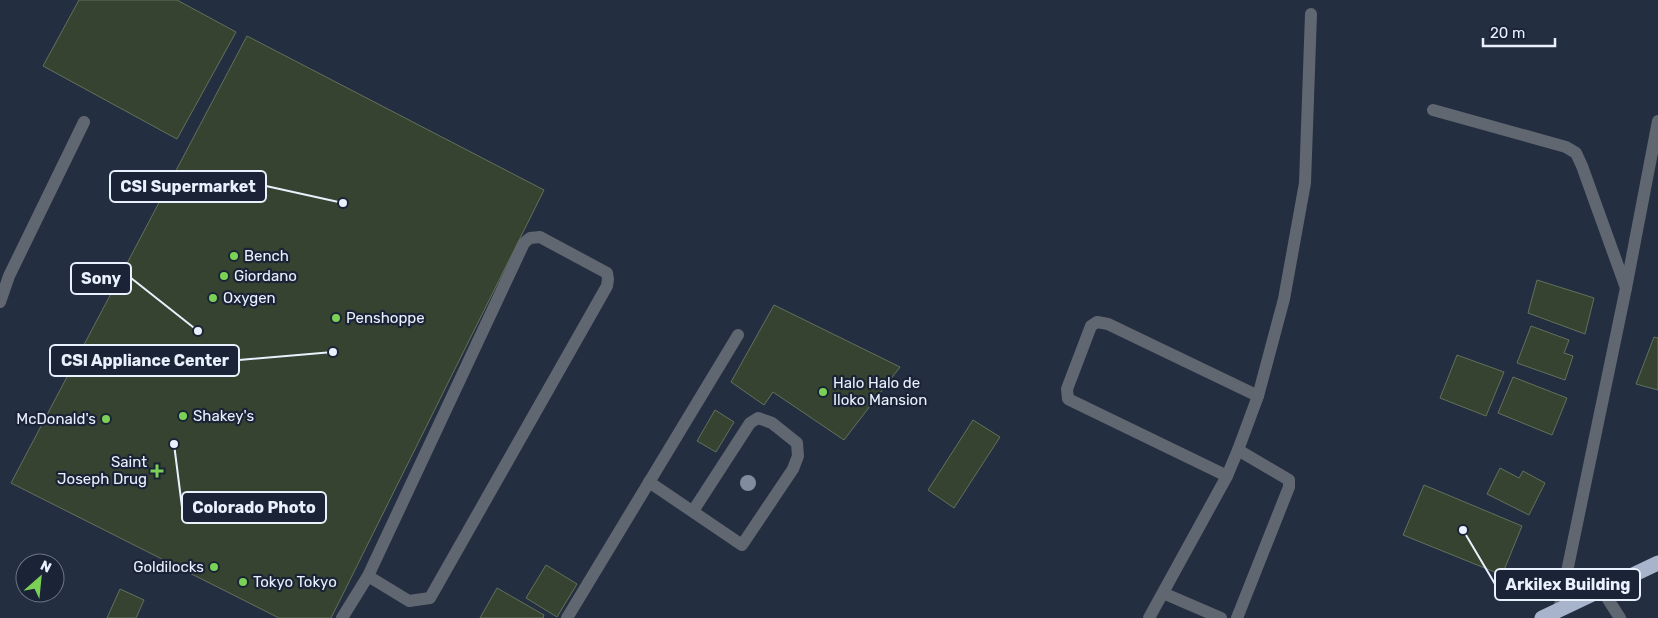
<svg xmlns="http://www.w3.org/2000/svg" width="1658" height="618" font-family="Rubik,sans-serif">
<rect width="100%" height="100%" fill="#242e41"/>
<g fill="#354330" stroke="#62715c">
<polygon points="79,0 177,0 236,32 177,139 43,66"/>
<polygon points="247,36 544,190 331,618 279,618 11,483"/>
<polygon points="1537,280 1594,298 1585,334 1528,313"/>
<polygon points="774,305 900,367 844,440 773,392 764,405 731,382"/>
<polygon points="1531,326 1569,340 1564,353 1573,356 1565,380 1517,363"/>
<polygon points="1654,337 1658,338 1658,390 1636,384"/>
<polygon points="1457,355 1504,372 1486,416 1440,398"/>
<polygon points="1513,377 1567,398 1552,435 1498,413"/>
<polygon points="715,410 734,422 716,452 697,441"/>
<polygon points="973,420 1000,437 954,508 928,490"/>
<polygon points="1500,468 1519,478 1523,471 1545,483 1529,515 1487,494"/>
<polygon points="1424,485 1522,526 1502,575 1403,535"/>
<polygon points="546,565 577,584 557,617 526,598"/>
<polygon points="497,588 544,615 543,618 480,618"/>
<polygon points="120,589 144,600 136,618 107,618"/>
</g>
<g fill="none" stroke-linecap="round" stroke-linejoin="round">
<g stroke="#616770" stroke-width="12">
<polyline points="1433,110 1566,147 1576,153 1582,166 1626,288"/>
<polyline points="0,302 9,276 84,122"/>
<polyline points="1227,476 1068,399 1067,389 1091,326 1097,322 1108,324 1258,396"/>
<polyline points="649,482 742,545 793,469 798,456 797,443 772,423 758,418 750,423 693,511"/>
<polyline points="1602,590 1620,618"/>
<polyline points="1163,593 1221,618"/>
<polyline points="1559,610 1626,288 1658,121"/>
<polyline points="342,618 368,576 524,243 530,238 540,237 607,273 608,279 607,286 430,598 409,601 368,576"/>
<polyline points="567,618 738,335"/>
<polyline points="1149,618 1227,476 1238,450 1258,396 1284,299 1305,183 1311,14"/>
<polyline points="1237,618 1289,487 1289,480 1238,450"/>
</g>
<polyline stroke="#a7b4cc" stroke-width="15" points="1542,618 1658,563"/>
</g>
<circle fill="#828c9f" cx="748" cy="483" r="8"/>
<g fill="#7bd155" stroke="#1a2436" stroke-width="2">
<circle cx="234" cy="256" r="5"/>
<circle cx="224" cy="276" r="5"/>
<circle cx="213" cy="298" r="5"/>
<circle cx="336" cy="318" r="5"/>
<circle cx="823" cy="392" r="5"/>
<circle cx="183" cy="416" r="5"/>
<circle cx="106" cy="419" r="5"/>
<path d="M154.5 463.5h5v5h5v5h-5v5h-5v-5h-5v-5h5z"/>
<circle cx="214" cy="567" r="5"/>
<circle cx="243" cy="582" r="5"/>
</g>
<g text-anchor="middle" stroke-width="4.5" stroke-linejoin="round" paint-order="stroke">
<g font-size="15" fill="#eaf1fe" stroke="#1a2436" text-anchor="start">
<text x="244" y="261">Bench</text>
<text x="234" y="281">Giordano</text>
<text x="223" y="303">Oxygen</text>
<text x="346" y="323">Penshoppe</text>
<text x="833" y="388">Halo Halo de<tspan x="833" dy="17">Iloko Mansion</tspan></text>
<text x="193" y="421">Shakey's</text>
<text x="96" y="424" text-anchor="end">McDonald's</text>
<text x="147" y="467" text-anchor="end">Saint<tspan x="147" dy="17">Joseph Drug</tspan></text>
<text x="204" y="572" text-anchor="end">Goldilocks</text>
<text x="253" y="587">Tokyo Tokyo</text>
</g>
</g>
<path fill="none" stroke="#eaf1fe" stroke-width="2" d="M343 203L266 186M198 331L131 278M333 352L239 360M174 444L182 507M1463 530L1495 584"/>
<g fill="#eaf1fe" stroke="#1a2436" stroke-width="2">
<circle cx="343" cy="203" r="5"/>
<circle cx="198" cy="331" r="5"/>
<circle cx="333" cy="352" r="5"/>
<circle cx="174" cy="444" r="5"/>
<circle cx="1463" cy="530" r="5"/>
</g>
<g fill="#1a2436" stroke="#eaf1fe" stroke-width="2">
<rect x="110" y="171" width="156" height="31" rx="5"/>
<rect x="71" y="263" width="60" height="31" rx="5"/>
<rect x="50" y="345" width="189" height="31" rx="5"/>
<rect x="182" y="492" width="144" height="31" rx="5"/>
<rect x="1495" y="569" width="145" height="31" rx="5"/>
</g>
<g font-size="16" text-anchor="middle" font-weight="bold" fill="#eaf1fe">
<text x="188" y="192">CSI Supermarket</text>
<text x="101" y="284">Sony</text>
<text x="145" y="366">CSI Appliance Center</text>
<text x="254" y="513">Colorado Photo</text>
<text x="1568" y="590">Arkilex Building</text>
</g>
<g transform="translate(40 578) rotate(27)"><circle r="24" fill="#1a2436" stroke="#6d7686"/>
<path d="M0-4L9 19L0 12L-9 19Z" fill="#7bd155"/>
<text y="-8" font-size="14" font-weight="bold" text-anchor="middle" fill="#eaf1fe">N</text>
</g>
<path d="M1483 38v8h72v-8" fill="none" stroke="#eaf1fe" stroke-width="2.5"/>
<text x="1490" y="38" font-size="15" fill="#eaf1fe" stroke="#1a2436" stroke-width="4" paint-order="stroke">20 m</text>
</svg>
